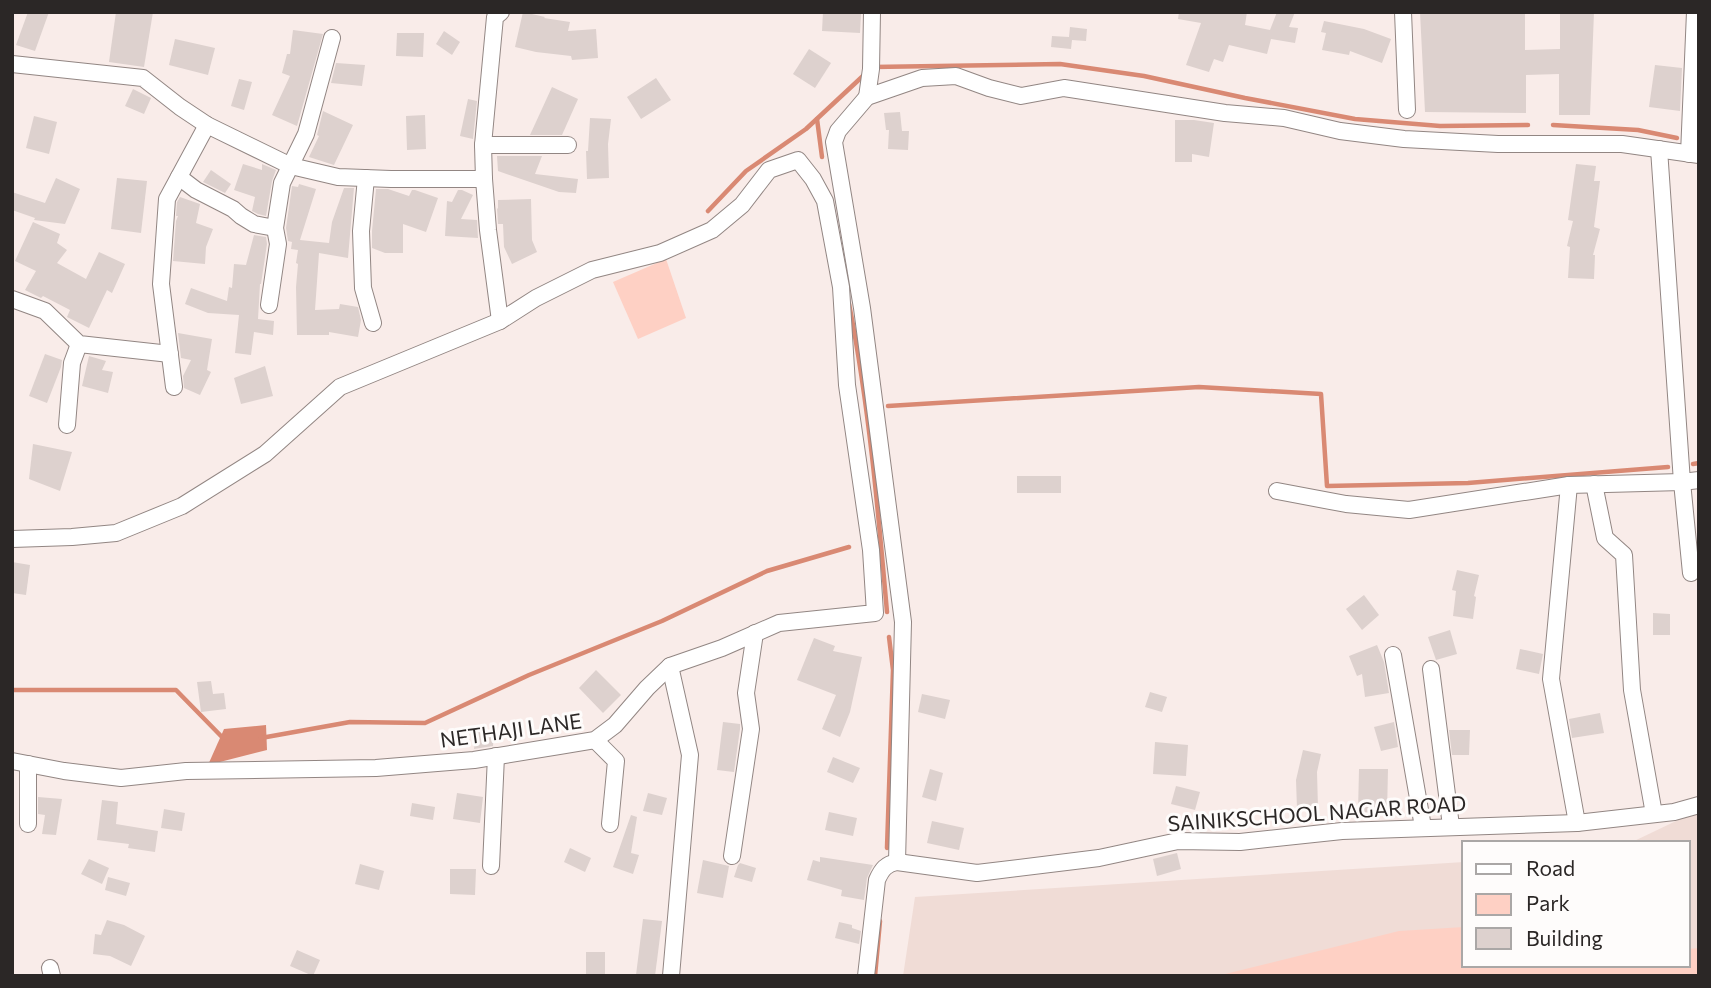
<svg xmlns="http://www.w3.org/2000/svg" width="1711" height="988" font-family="Commissioner,sans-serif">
<rect width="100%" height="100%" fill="#f9ece9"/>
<polygon fill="#f0dcd6" points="1699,810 1699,976 903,976 915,897 1464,862 1464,965 1688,965 1688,843 1630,843"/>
<g fill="#fed0c4">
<polygon points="666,259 686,318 638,339 613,282"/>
<polygon points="1464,927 1464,965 1688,965 1688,949 1699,948 1699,976 1217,976 1399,931"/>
</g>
<polygon fill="#d98973" points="266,725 267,750 208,765 224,729"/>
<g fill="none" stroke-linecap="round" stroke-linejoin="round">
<g stroke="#d98973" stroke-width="4.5">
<polyline points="873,67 1060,64 1144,76 1245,98 1355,119 1440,126 1528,125"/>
<polyline points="817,119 822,157"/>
<polyline points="1553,125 1638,130 1677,138"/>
<polyline points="708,211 746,171 806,129 864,75"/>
<path d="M849,304C869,405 878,509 887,612"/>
<polyline points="888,406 1199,387 1321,394 1327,486 1468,483 1668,467"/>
<polyline points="1693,464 1699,463"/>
<polyline points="12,690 176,690 221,736 225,737"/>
<polyline points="261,738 350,722 425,723 529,675 662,621 767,571 849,547"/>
<polyline points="887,848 893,670 889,637"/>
<polyline points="875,976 880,921"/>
</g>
</g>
<g fill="#ddd1ce">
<polygon points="28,12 49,12 35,51 16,45"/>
<polygon points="116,12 153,12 144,67 109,62"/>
<polygon points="523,12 545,17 544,18 570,22 568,31 596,29 598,58 572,60 571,56 536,52 515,47"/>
<polygon points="823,12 861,14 860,33 822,31"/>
<polygon points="1179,12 1247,12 1245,25 1270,30 1277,12 1295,12 1289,27 1298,28 1295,43 1271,39 1267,54 1229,45 1223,62 1214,59 1209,72 1186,65 1201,23 1178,19"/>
<polygon points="1420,12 1525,12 1525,50 1560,49 1560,12 1594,12 1590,115 1559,115 1559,74 1526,75 1526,113 1425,112"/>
<polygon points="1324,21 1364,29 1391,39 1382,63 1350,51 1349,55 1322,50 1326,33 1321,32"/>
<polygon points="1070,27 1087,29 1086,41 1072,40 1071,49 1051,47 1052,36 1069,37"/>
<polygon points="293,30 323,34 297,126 272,115 290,76 282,73 287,54 290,54"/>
<polygon points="444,31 460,42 452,55 436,44"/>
<polygon points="397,33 424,33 423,57 396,56"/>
<polygon points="175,39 215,48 208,75 169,65"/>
<polygon points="809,49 831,63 815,88 793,74"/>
<polygon points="336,63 365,65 362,86 331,83"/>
<polygon points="1655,65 1682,68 1680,111 1649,107"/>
<polygon points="656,78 671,100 641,119 627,97"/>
<polygon points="239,79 252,82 244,110 231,106"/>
<polygon points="552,87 578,99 562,135 530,135"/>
<polygon points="133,89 151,98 144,114 125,106"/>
<polygon points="468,99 477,101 473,139 460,136"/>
<polygon points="323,111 353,125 334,165 309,157 319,136 317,135"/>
<polygon points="900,112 902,131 909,131 908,150 888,149 889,130 886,130 884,113"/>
<polygon points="425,115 426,149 407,150 406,116"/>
<polygon points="34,116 57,122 49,154 26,148"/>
<polygon points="590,118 611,119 608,144 609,178 587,179 586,151 588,151"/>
<polygon points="1175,120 1194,120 1214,123 1209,157 1192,154 1192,162 1175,162"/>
<polygon points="497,156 542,156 535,174 578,179 576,193 559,192 498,171"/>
<polygon points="243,164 262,170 262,164 276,170 272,181 266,216 258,214 252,211 255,197 234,190"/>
<polygon points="1576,164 1596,166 1594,181 1600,181 1594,227 1600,229 1593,255 1595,255 1594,279 1568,278 1570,247 1567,246 1573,221 1568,220"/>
<polygon points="211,170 231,184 225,193 203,182"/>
<polygon points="56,178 80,189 65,224 34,220 35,218 12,210 12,192 45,203"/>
<polygon points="117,178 147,181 141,233 111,229"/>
<polygon points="299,184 316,189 300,240 329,243 332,222 344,188 354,188 348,258 319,253 315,310 339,309 340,304 358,307 361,320 358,337 329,332 329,335 297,335 296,287 298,264 296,263 298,250 291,249 292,242 288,241 286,228 292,186 298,187"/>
<polygon points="376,189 388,189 409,196 412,190 415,190 438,198 426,232 403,224 403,253 385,253 372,248 372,231"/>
<polygon points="458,190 462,190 473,195 461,219 477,220 478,238 445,236 447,201 452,202"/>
<polygon points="180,197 200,204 196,223 213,229 206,247 205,264 173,261 176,221 178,216 176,216 177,202"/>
<polygon points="531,199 532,240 537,252 512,264 504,247 503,224 498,224 497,208 498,209 498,200"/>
<polygon points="33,222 60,234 57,243 67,250 57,263 86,279 99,252 125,264 112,293 107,290 89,328 67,317 70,310 43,296 41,298 25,290 36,271 15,261"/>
<polygon points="254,235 266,237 267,244 261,284 260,284 258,319 274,321 273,335 254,332 251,355 235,353 239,315 208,313 185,304 191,288 227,301 229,287 232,288 234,264 246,265"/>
<polygon points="178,333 212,339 207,370 211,372 200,395 184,388 183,376 191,360 181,358"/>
<polygon points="45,354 62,360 61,367 47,403 29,396"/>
<polygon points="89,356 106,361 102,370 113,372 108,393 82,386"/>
<polygon points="265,366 273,396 241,404 234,378"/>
<polygon points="33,444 72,452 60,491 29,479"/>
<rect x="1017" y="476" width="44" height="17"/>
<polygon points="12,562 30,565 26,595 12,593"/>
<polygon points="1457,570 1479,575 1474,596 1476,597 1473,619 1453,616 1456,591 1452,590"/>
<polygon points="1364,595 1379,615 1362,630 1346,609"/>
<polygon points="1653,613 1670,614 1670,635 1653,635"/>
<polygon points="1450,630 1457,654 1436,660 1428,637"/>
<polygon points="814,638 835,646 833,651 862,657 850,712 840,737 822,729 836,695 797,680"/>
<polygon points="1377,645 1384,662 1389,693 1365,697 1362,674 1357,676 1349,656"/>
<polygon points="1520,649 1543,654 1539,674 1516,669"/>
<polygon points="596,670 621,695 603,713 579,688"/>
<polygon points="211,681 213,694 224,693 226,709 201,712 197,682"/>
<polygon points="1150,692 1167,697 1162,712 1145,707"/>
<polygon points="922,694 950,700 945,719 918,712"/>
<polygon points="1600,713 1604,733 1572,738 1569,719"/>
<polygon points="723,722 740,724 740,729 734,772 717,770"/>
<polygon points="1394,722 1398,747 1381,751 1374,727"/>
<polygon points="1449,730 1470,730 1469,755 1452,755"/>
<polygon points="476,731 494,732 493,746 474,749"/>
<polygon points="1155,742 1188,745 1186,776 1153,774"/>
<polygon points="1303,750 1321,754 1317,772 1318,808 1297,809 1296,780"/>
<polygon points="833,757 860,768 853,783 827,772"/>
<polygon points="930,769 943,773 936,801 922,797"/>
<polygon points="1359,769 1388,769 1387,813 1358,812"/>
<polygon points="1176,786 1200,792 1195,810 1171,804"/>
<polygon points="457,793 483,797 480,823 453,819"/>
<polygon points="648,793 667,798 662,815 643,811"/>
<polygon points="38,797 62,799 56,835 42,834 45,815 38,814"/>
<polygon points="102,800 118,802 116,824 158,831 155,852 128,848 129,844 97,840"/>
<polygon points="412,803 435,807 433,820 410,816"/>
<polygon points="164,809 185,813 182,831 161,828"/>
<polygon points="829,812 857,818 853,836 825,830"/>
<polygon points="631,815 637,817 631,853 639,855 633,874 613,867"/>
<polygon points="932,821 964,828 959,850 927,843"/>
<polygon points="570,848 591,858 585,872 564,862"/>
<polygon points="1177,853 1181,869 1157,876 1153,859"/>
<polygon points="820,857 873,865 867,878 864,900 841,896 842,890 807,880 813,860 820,862"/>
<polygon points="89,859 109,868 102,884 81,874"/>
<polygon points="703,860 729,866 723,898 697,893"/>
<polygon points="740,863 756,868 752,882 734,877 738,865"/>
<polygon points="360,864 384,871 379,890 355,884"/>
<polygon points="450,869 476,869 475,895 450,894"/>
<polygon points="108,877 130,883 126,896 105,890"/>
<polygon points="643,919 662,921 655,976 636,975"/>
<polygon points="107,920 124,925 145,936 131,966 110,956 93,954 95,934 101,935"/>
<polygon points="839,922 852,925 852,928 861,931 859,944 835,938"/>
<polygon points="297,950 320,960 313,976 290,966"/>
<rect x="586" y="952" width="19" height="24"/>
</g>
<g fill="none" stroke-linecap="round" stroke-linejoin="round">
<defs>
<g id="street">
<polyline points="1403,12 1407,110"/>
<polyline points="12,64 143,78 180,107 207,125 291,166 338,177 391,179 484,179 488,230 500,321"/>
<polyline points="867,97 871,69 872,12"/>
<polyline points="483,145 568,145"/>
<polyline points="1659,149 1682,482 1691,573"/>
<polyline points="1689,154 1695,12"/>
<polyline points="179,177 196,190 233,209 241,216 254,224 275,228"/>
<polyline points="366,178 361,231 363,288 373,323"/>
<polyline points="484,179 483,145 495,17 501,12"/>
<polyline points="12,299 45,311 79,344 170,354"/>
<polyline points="269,305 278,244 275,228 282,183 306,134 332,38"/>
<polyline points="174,387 161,284 167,199 207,125"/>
<polyline points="67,425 72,363 79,344"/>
<polyline points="1594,484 1605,538 1624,555 1632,690 1654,814"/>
<polyline points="1569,485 1551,679 1577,823"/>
<polyline points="1277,491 1346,504 1409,510 1569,485 1682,482 1699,480"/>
<polyline points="12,539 72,537 116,533 182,506 265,454 340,387 500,321 536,298 592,270 660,253 712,230 742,205 769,170 798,160 813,179 825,201 841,287 847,385 871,550 875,613 779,623 722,648 670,666 647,688 615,725 595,740 559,746 474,760 376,768 186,771 121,778 64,771 12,761"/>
<polyline points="1393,655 1423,827"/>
<polyline points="670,666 690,755 671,976"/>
<polyline points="1431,669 1451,826"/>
<polyline points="595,740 616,761 610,824"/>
<polyline points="28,824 28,764"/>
<polyline points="732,856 751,729 746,693 755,633"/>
<polyline points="897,862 903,622 862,308 834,142 838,131 867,97 922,78 956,76 989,88 1021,96 1064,88 1225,113 1284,118 1340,131 1404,139 1498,144 1622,144 1699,155"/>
<polyline points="491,866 496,756"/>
<polyline points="50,968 52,976"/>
<path d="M866,976L877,880C882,869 886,864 897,862L977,873L1099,858L1178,841L1240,842L1342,831L1577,823L1674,812L1699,805"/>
</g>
</defs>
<use href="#street" stroke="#928683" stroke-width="18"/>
<use href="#street" stroke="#fff" stroke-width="16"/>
</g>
<g text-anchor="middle" stroke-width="6" stroke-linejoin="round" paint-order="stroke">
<g font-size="21" fill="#2b2726" stroke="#fefcfb">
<text transform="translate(511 731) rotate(-8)" y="7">NETHAJI LANE</text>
<text transform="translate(1317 814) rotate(-4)" y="7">SAINIKSCHOOL NAGAR ROAD</text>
</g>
</g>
<rect width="1711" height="988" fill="none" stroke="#2b2726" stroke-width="28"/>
<rect x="1462" y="841" width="228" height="126" fill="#fefcfb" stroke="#aaa7a6" stroke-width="2"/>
<rect x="1476" y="864" width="35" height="10" fill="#ffffff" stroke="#aaa7a6" stroke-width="2"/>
<text x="1526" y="876" font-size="21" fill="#2b2726">Road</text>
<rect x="1476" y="894" width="35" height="21" fill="#fed0c4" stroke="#aaa7a6" stroke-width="2"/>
<text x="1526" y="911" font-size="21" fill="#2b2726">Park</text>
<rect x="1476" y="928" width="35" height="21" fill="#ddd1ce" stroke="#aaa7a6" stroke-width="2"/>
<text x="1526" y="946" font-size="21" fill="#2b2726">Building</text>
</svg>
